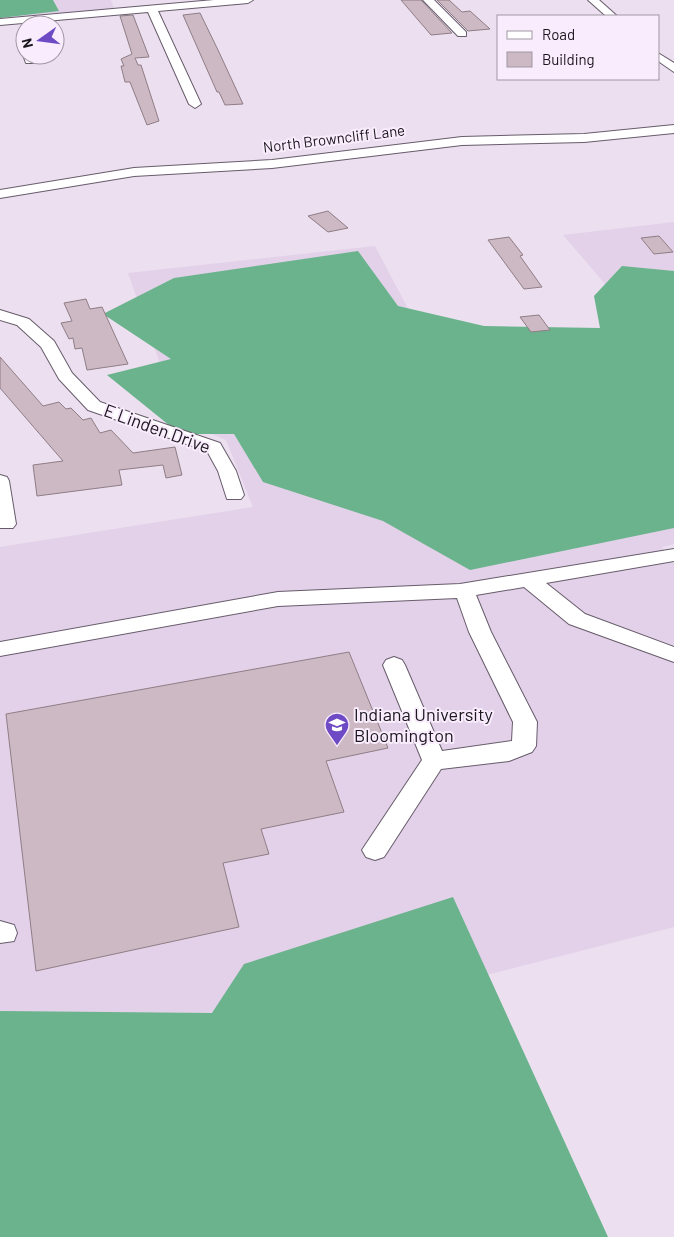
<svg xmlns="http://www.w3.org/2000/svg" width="674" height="1237" font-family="Barlow,sans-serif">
<rect width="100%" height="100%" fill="#ecdff0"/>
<g fill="#e2d1e8">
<polygon points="0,0 111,0 115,12 0,22"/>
<polygon points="674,222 674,544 662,547 674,564 674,927 0,1100 0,547 253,507 226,440 180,420 128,273 375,246 442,373 655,342 563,235"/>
</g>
<g fill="#6ab38c">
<polygon points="0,0 53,0 59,11 0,18"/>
<polygon points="358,251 398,306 484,326 600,328 594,296 622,266 674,271 674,528 470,570 383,521 263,482 234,434 180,434 107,375 171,359 103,314 174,278"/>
<polygon points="453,897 608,1237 0,1237 0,1011 212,1013 244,964"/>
</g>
<g fill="#cdb9c3" stroke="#8f7d86">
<polygon points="401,0 421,0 452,33 431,35"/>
<polygon points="437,0 449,0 462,12 470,11 490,29 468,31"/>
<polygon points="200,13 218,50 243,104 225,105 219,92 217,92 183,15"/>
<polygon points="133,15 149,57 135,58 138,65 141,65 159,121 147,125 130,82 125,82 121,66 124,66 121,59 132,54 120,16"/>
<polygon points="328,211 348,228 328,232 308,216"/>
<polygon points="659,236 673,252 654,254 641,238"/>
<polygon points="509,237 523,255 520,256 542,287 524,289 488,240"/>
<polygon points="86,299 90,309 102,307 128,364 87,370 82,348 75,349 73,338 69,339 61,323 72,321 64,303"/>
<polygon points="539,315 550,330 531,332 520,317"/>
<polygon points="0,357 43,406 59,402 66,409 71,408 83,420 91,418 100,433 111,430 133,453 175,447 182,475 166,478 163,465 119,470 122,485 37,496 33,465 63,461 0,388"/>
<polygon points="349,652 388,748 326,761 344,812 261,829 269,854 223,863 239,927 36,971 6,714"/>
</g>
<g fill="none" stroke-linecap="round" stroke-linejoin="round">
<defs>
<g id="minor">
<polygon points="214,0 253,0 248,3 158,11 201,104 195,108 189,104 148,12 0,25 0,19"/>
<polygon points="423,0 434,0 466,32 466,36 458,36"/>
<polygon points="588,0 599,0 617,16 606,16"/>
<polygon points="25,53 25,55 35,55 34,63 26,63 23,55"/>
<polygon points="658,53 674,63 674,72 658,61"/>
<polygon points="674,125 674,133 584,142 462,145 272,168 134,176 0,198 0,190 134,168 272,160 462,137 584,134"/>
<polygon points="0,310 29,319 54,341 72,373 100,402 220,443 236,471 244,495 241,499 227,499 218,471 207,451 88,410 59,379 41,347 17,325 0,320"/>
<polygon points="0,475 7,477 9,481 16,524 13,528 0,528"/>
<polygon points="674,549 674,561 546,583 585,614 674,647 674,662 569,624 524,587 476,595 491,632 537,722 536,746 532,752 509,761 441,769 384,857 375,860 366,857 362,850 422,760 383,665 386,660 394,657 402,660 405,665 442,751 512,741 513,722 469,632 457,598 278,606 0,656 0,642 278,592 460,584"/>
<polygon points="0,921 14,925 17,933 14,941 0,943"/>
</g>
</defs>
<use href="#minor" stroke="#675c6b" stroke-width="2"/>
<use href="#minor" fill="#fff" fill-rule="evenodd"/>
</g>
<defs>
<symbol id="university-pin" viewBox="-11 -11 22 30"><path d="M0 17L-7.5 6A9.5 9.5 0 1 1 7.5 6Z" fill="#6e4bc4" stroke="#f9ecfd"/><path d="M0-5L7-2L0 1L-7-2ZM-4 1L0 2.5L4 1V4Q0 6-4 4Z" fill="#fff"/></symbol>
</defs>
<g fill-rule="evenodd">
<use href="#university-pin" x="323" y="711" width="28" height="38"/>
</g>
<g text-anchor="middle" stroke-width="4" stroke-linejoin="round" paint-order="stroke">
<g font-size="15" fill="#1b171d" stroke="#f9ecfd">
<text transform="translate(334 139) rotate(-7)" y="5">North Browncliff Lane</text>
</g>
<g font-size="18" fill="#1b171d" stroke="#f9ecfd">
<text transform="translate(157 429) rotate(20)" y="6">E Linden Drive</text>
</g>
<g font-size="18" fill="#1b171d" stroke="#f9ecfd" text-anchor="start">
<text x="354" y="721">Indiana University<tspan x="354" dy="21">Bloomington</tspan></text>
</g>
</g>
<rect x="497" y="15" width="162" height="65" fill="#f9ecfd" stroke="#a097a3"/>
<rect x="507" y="31" width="25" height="8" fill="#ffffff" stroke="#a097a3"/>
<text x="542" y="40" font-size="15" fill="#1b171d">Road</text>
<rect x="507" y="52" width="25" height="15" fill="#cdb9c3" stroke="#a097a3"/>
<text x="542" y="65" font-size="15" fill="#1b171d">Building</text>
<g transform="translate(40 40) rotate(256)"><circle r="24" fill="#f9ecfd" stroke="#a097a3"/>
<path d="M0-4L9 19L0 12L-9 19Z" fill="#6e4bc4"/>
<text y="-8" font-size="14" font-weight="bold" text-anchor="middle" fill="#1b171d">N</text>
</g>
</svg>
